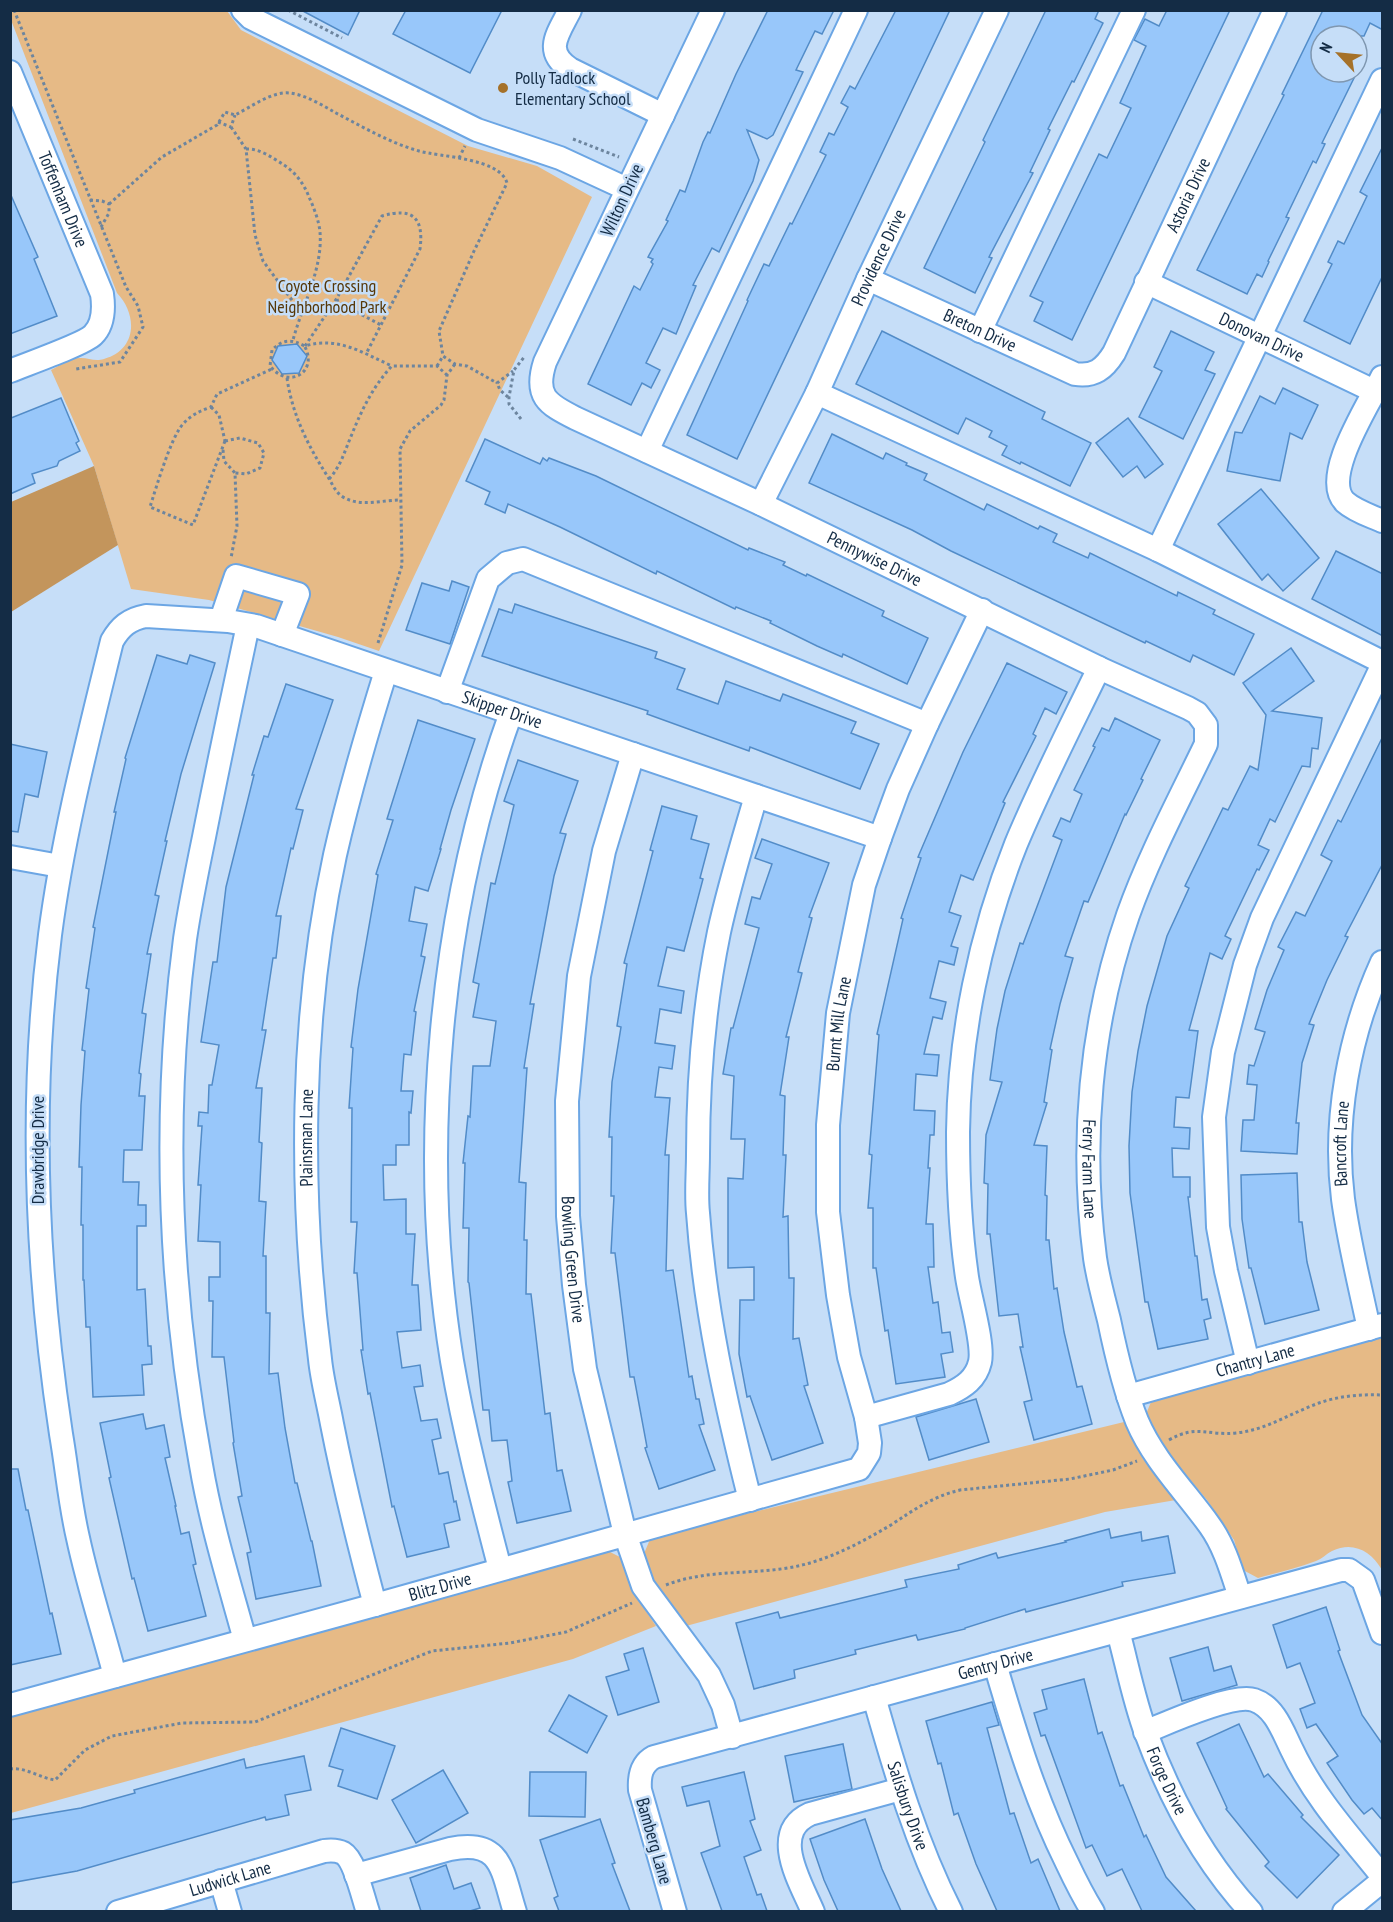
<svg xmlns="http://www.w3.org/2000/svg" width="1393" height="1922" font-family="'PT Sans Narrow',sans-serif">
<rect width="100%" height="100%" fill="#c6def8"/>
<g fill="#e6ba86">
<path d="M11,10L227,11L241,30L468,146L537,166L592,197L379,651L338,637L209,600L131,589L94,466L51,370C59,366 72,357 81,358C89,358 95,362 104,359C137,350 138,315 117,293L11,20Z"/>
<path d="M1382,1338V1570C1371,1551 1353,1541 1332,1551C1326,1554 1322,1559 1316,1561C1297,1568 1277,1573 1258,1578L1243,1570L1234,1540L1207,1500L1162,1446L1149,1426L1146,1414L1151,1402L1161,1397Z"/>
<polygon points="1124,1422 1143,1459 1176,1500 1105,1512 686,1626 662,1597 643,1556 651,1537"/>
<polygon points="608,1551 620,1557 635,1595 656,1626 573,1659 11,1813 11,1715"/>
</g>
<polygon fill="#c3955c" points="94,466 118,545 11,612 11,502"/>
<g fill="#98c7fa" stroke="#528cc8" stroke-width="1.5">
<polygon points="301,10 360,10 348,35"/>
<polygon points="406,10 502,10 470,73 393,34"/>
<polygon points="768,10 834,10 822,34 815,31 796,70 803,72 773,135 767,139 747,130 759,160 753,181 719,252 712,248 693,285 696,286 676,334 663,328 646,363 660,370 651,388 642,383 631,405 588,384 634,286 640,290 653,264 651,262 653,259 648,257 668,221 666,220 680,190 685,192 703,142 708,132 710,133 736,74"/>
<polygon points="896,10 950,10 737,459 687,435 748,301 747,300 764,264 769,266 790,223 792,224 826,155 820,152 829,133 834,135 848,107 841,103 850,86 855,89"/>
<polygon points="1046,10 1099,10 1095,19 1103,23 1074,82 1072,81 1048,129 1050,130 1030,172 1033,173 989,257 992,258 975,293 924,268 985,142 983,140"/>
<polygon points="1167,10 1230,10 1072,340 1034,321 1043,302 1030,296 1099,154 1107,158 1131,108 1120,103 1146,46 1134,40 1145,19 1159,26"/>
<polygon points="1323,10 1383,10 1383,30 1370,23 1364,36 1321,36 1321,72 1357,72 1322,143 1325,144 1316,163 1313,161 1286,217 1289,218 1268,261 1269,262 1262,277 1257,274 1247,294 1197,270 1284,95 1282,94"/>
<polygon points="1383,146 1383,275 1350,344 1304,321 1332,264 1328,262 1338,241 1344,244 1367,196 1360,192"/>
<polygon points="10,193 38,257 34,259 57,316 10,334"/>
<polygon points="882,331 1045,412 1042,419 1091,443 1070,486 1021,462 1020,464 1002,455 1007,446 989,437 992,431 966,418 958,434 856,384"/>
<polygon points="1171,331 1214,352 1205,370 1215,374 1183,439 1139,417 1162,371 1154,367"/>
<polygon points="297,344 307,356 299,373 282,374 272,360 278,346"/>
<polygon points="1283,388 1318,405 1302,439 1290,433 1280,481 1227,471 1235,432 1242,433 1260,396 1275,404"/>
<polygon points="61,398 79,441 76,443 80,451 59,461 57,466 32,474 35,483 10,494 11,418"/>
<polygon points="1128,418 1163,464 1145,478 1137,466 1123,477 1096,443"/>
<polygon points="832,434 883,459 886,453 907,463 906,465 927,474 924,480 984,510 987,504 1038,529 1040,526 1057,534 1053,542 1088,558 1090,553 1177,596 1178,592 1215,610 1213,614 1254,634 1234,675 1193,655 1190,662 1146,641 1145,643 951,551 912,530 809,483"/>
<polygon points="485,439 540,464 543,458 547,461 549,458 596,476 748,550 749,548 785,562 783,565 806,576 807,574 884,611 882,616 928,638 907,684 843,654 842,657 817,646 770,623 771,621 736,607 735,609 657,571 656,574 560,527 508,504 505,513 485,504 490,492 466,481"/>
<polygon points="1261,489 1319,558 1283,591 1268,574 1262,580 1218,524"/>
<polygon points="1336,551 1383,574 1383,636 1312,599"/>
<polygon points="452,581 469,587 450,644 406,630 422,583 449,591"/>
<polygon points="515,604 657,652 655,658 685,669 677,689 718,704 726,681 780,701 783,694 856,722 851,733 879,744 860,789 750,747 749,751 647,714 648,711 482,656 499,609 512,613"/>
<polygon points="1291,648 1314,681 1272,711 1322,718 1318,749 1312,748 1310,767 1302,766 1275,822 1270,819 1258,845 1269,850 1259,870 1257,869 1225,936 1231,939 1222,959 1210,953 1189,1030 1198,1031 1189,1098 1176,1097 1174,1127 1190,1128 1189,1149 1172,1148 1173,1177 1190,1177 1190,1197 1188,1197 1195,1256 1197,1256 1202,1300 1207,1299 1211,1318 1204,1320 1208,1339 1158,1349 1148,1302 1145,1302 1130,1193 1129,1146 1132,1092 1138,1051 1147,1006 1167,936 1189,888 1185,886 1223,808 1228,810 1250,766 1258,770 1266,715 1243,683"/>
<polygon points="157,655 187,664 190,655 215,663 181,774 165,841 167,841 155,895 159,896 147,954 151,954 142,1013 146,1014 139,1073 141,1074 139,1096 145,1096 142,1150 124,1150 123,1182 139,1182 138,1205 146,1205 146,1226 137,1226 137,1290 145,1289 148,1346 151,1346 152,1364 142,1365 144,1395 93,1397 90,1327 86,1327 84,1280 83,1280 83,1225 81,1225 82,1167 79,1167 81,1105 85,1051 82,1050 89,989 86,988 95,928 93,927 116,812 114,812 126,759 125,758"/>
<polygon points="1007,663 1067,692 1056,714 1045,708 1033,734 1036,736 1003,802 1005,803 973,880 961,875 949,912 961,916 951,946 958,948 954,965 939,961 930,998 946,1002 942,1019 933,1017 924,1054 939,1055 937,1076 916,1074 914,1110 935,1111 934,1135 930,1135 928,1168 930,1168 926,1224 933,1224 934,1267 928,1267 933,1303 938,1302 942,1333 950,1332 953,1352 941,1354 945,1377 896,1384 888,1330 885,1331 876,1268 873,1268 873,1208 868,1208 872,1155 869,1154 879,1035 877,1034 903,919 901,918 921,858 918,857 963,752"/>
<polygon points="286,684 333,700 296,809 303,810 293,849 291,848 276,916 281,916 276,958 273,958 262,1030 266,1030 256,1088 262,1088 259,1142 262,1143 259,1201 266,1202 263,1256 266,1256 266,1313 270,1313 269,1374 278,1373 285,1428 295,1483 297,1483 311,1541 312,1541 321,1586 256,1599 247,1553 251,1552 238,1497 242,1496 233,1443 234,1442 224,1357 212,1357 213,1301 209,1301 209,1277 220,1277 220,1242 198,1241 201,1185 198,1185 202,1126 198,1126 199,1112 208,1113 209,1085 212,1085 219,1045 201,1042 213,962 217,962 226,887 254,775 252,775 264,736 268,737"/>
<polygon points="1115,718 1160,740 1141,779 1143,780 1126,815 1125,814 1088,902 1084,901 1065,956 1073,958 1060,1004 1050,1049 1052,1050 1044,1102 1047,1103 1034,1145 1047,1146 1045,1195 1047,1196 1046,1240 1049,1240 1054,1289 1057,1288 1064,1332 1077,1387 1082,1386 1092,1424 1034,1440 1024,1402 1032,1400 1020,1347 1023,1347 1018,1314 999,1316 990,1234 987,1234 988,1184 984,1183 986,1135 1002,1082 990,1080 997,1029 1005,991 1020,943 1023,944 1062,840 1053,836 1061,818 1070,822 1082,794 1074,790 1095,747 1093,746 1102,728 1109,731"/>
<polygon points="418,720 475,739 451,810 440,849 441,849 428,891 415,887 409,921 427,924 421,956 425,957 414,1011 416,1012 411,1055 404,1054 401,1091 413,1091 411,1113 409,1112 409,1145 396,1145 396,1165 383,1165 384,1200 406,1199 406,1234 415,1234 412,1285 418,1285 421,1330 397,1332 402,1368 420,1365 423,1386 414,1387 421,1421 437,1419 441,1438 432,1440 439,1474 448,1472 454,1502 456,1501 460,1520 444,1524 449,1547 407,1557 394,1506 392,1507 370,1393 368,1394 361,1350 363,1350 357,1273 354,1273 357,1222 351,1222 352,1108 349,1108 353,1048 351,1047 358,989 378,875 376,874 393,820 387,819"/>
<polygon points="1383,736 1383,863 1345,936 1348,937 1327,980 1309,1024 1314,1025 1302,1063 1296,1123 1299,1123 1297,1154 1241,1151 1243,1120 1254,1120 1257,1085 1247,1084 1249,1065 1254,1066 1265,1032 1255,1029 1267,990 1284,950 1278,947 1296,912 1305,916 1332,861 1321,855 1338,820 1341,822"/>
<polygon points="10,744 47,752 38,797 25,794 18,832 10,831"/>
<polygon points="518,760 578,781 560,833 566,834 554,876 530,1004 534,1004 524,1068 527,1068 519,1182 526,1183 524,1240 527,1240 526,1294 531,1294 545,1414 550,1413 557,1471 562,1470 571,1511 517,1523 508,1482 512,1481 507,1440 492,1441 489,1410 483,1410 469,1283 468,1282 469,1228 463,1228 465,1163 463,1163 468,1116 470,1117 473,1066 490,1066 496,1021 473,1017 479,984 473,982 491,883 495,884 514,805 504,801"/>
<polygon points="662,806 697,816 691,839 709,844 700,878 703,879 684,951 667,947 658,986 684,991 681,1013 660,1009 655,1043 675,1046 672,1069 659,1067 655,1097 670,1098 665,1155 669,1155 666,1271 673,1270 689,1377 692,1376 696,1399 699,1399 704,1424 699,1425 715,1470 659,1489 645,1448 647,1447 634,1377 630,1377 615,1253 611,1253 614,1196 611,1196 612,1137 609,1137 612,1082 621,1027 617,1026 627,964 624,963 653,851 650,850"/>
<polygon points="762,839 829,863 809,917 812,918 798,972 802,973 786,1037 789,1037 780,1095 785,1096 783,1155 786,1155 783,1217 788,1216 789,1278 794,1278 793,1339 799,1338 808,1385 804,1386 823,1443 772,1460 750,1396 747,1397 739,1354 740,1300 754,1300 754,1267 728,1268 728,1178 743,1179 745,1139 731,1139 734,1076 723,1074 731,1028 733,1028 759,928 745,924 752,897 760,899 772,864 755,858"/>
<polygon points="1297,1173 1299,1222 1302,1222 1307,1262 1319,1310 1265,1324 1251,1268 1249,1268 1242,1219 1241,1175"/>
<polygon points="976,1399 989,1442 929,1460 916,1417"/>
<polygon points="143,1414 146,1429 164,1425 170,1457 165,1458 176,1506 175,1506 181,1534 189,1532 196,1564 193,1565 206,1616 148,1631 134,1578 132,1579 109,1478 111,1477 100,1423"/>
<polygon points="10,1469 18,1469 26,1510 28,1510 50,1614 52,1613 61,1654 10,1665"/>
<polygon points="1109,1529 1111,1538 1141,1532 1142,1541 1168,1536 1175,1573 1122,1582 1123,1586 1026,1612 1025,1609 965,1628 965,1629 918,1640 916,1635 855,1650 856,1654 794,1670 795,1678 754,1689 736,1623 778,1612 780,1618 907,1587 905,1580 959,1569 958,1565 996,1553 998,1558 1066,1542 1065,1541"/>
<polygon points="1326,1607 1340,1650 1338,1651 1362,1715 1383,1745 1383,1821 1372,1808 1364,1814 1352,1800 1327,1763 1338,1756 1316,1724 1307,1728 1300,1709 1315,1703 1300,1663 1287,1668 1273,1625"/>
<polygon points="1208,1647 1214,1671 1231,1666 1237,1685 1182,1701 1170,1658"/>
<polygon points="643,1648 659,1702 618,1715 606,1677 629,1670 624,1654"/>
<polygon points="1084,1679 1098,1734 1102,1732 1120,1786 1123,1785 1144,1837 1146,1835 1166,1877 1196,1911 1142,1911 1122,1869 1107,1876 1092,1845 1086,1848 1045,1735 1041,1736 1034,1713 1047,1709 1042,1690"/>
<polygon points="569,1695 607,1716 587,1753 549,1731"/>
<polygon points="992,1702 999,1725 987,1728 1010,1814 1014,1813 1031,1863 1038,1859 1060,1911 997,1911 976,1864 958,1813 954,1815 941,1763 938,1764 926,1721"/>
<polygon points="1239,1724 1264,1777 1268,1774 1303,1815 1301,1817 1339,1855 1297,1898 1265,1866 1269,1862 1226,1809 1227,1808 1197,1743"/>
<polygon points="341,1728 395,1746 377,1799 338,1786 343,1770 329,1766"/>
<polygon points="843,1744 852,1789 794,1802 785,1756"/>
<polygon points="304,1756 311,1790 285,1795 289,1815 266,1820 265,1817 77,1871 10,1883 10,1820 81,1808 135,1793 134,1790 244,1759 246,1768"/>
<polygon points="443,1770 468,1813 416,1843 392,1800"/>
<polygon points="530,1772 586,1772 585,1817 529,1816"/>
<polygon points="744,1772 755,1819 750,1821 761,1850 744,1857 757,1895 761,1894 767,1911 722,1911 701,1853 720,1846 709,1801 687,1806 682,1787"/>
<polygon points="600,1819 615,1863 612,1864 630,1911 559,1911 554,1898 558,1896 540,1840"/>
<polygon points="865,1819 882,1869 901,1911 838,1911 824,1880 810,1839"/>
<polygon points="446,1865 454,1889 471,1883 480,1908 470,1911 421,1911 410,1878"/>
</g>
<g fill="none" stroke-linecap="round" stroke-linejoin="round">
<defs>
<g id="minor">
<polyline points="243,10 251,18 477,130 560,158 627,189"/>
<path d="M570,10C558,34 543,51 570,69L663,115"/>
<path id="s1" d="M713,10L545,362C534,396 547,404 575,418L761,504L1099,668L1188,708L1197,713L1206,725V744C1179,800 1149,856 1128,915C1090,1024 1080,1144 1095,1258C1098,1279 1104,1300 1109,1320C1116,1354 1124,1389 1137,1421C1154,1461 1186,1492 1210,1526C1225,1547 1232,1573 1240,1597"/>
<path id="s2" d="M10,72L102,294C104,308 104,324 93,335C84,344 27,364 10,371"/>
<path id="s3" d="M868,279L1075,374C1094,377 1104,369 1114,353L1275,10"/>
<path id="s4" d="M1146,282L1376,392"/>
<polyline points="980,331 1134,10"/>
<path d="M1382,377C1370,403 1320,477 1345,502C1355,511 1371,516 1382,521"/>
<polyline points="817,393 1158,550 1382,662"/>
<polyline points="647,451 856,10"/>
<path id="s5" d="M761,504L817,393L868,279L997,10"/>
<polyline points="1158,550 1382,80"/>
<polyline points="221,620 236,576 298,594 282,635"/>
<polyline points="447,692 488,579 507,563 523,559 927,724"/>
<path id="s6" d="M633,754L604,851L579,976L567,1101L568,1216L574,1285L585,1369L625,1534L643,1586L709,1675L723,1705L732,1737"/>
<polyline points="10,857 60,866"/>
<path id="s7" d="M1369,1329C1360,1286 1349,1243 1343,1199C1333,1120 1349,1035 1382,962"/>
<polyline points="1248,1363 1226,1271 1218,1227 1214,1117 1223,1052 1245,965 1262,918 1382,666"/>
<path id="s8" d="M1128,1396L1382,1325"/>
<path d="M866,1417L949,1394C964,1387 976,1379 980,1362C984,1344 970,1298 967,1277C960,1229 958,1181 958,1132C959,1036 980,934 1016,844C1041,784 1071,726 1099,668"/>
<path d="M750,1500C726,1405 705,1311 698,1213C696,1194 698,1174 698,1154C698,1081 704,1005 719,932C729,886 743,841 756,796"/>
<path d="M500,1569C482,1500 464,1431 452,1361C418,1152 439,912 511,713"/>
<path id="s9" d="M375,1605C359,1545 344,1485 332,1424C328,1402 322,1380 320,1359C299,1195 300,1016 335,855C349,793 367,732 386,671"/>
<path id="s10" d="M1118,1631C1127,1664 1134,1701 1146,1733C1170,1798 1204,1861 1251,1912"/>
<path d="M245,1640C229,1582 211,1524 201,1465C169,1291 162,1114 185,939C190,905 197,871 204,837C218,766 233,695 248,625"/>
<path d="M995,1664C1015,1732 1035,1799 1067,1863C1075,1880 1083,1896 1093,1912"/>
<path id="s11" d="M115,1676C103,1630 88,1585 78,1538C70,1504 67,1469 61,1434C36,1269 29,1101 50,935C63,835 88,739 112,641C120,627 129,619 146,616L228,621L256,626L880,838"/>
<path id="s12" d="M874,1697C895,1771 916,1843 951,1912"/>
<path id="s13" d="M10,1705L375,1605L859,1469L869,1453L870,1443L866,1417L849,1357L838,1295L828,1212V1125L838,1013L864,885L880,838L898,789L927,724L982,610"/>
<path d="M1145,1732C1167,1723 1233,1693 1254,1700C1275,1707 1283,1732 1292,1750C1314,1797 1350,1836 1382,1876"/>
<path d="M356,1875L450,1849C503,1838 502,1872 515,1912"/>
<polyline points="221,1881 230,1912"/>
<path id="s14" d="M118,1912L324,1851C331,1850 337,1850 343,1853C355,1860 363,1898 368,1912"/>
<path id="s15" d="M675,1912L640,1790C639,1776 641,1764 654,1757L1341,1570H1349L1363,1580L1382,1633"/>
<path d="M813,1912C801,1883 769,1833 810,1814L901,1789"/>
<polyline points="1344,1912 1382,1881"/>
</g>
</defs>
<use href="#minor" stroke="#6ca6e4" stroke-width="26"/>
<g stroke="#6d859e" stroke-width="3" stroke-dasharray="3 3" stroke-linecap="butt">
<polyline points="14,10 126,287 138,306 143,327 120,362 76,369"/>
<polyline points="288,10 342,38"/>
<polyline points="218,122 231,127 235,115"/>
<polyline points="231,127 246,149 255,235 263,261 300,311"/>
<polyline points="573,139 619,157"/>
<path d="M246,149C259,148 273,158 284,165C296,173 304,184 309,197C314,208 319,221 320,232C323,269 302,306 293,340"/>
<polyline points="459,158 465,146"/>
<polyline points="90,200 102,201 109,204 109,213 101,227"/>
<path d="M109,204L162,157L217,125L225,112L235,115C251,107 272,91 290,93C306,95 322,105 336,113C363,127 390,143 419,151C440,157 500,158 507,183L474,251L439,331L443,356L455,364L467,366L497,383"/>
<polyline points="337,299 338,302 381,325"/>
<path d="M305,346L337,298L382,216C413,207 424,218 420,249L366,354"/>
<path d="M305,347C318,372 289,390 270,366L272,350C283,339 291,339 305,346C338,336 363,353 392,366"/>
<polyline points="437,366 443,356"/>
<path d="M287,378C292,414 308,446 328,477C333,485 336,494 345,498C361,507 383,500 400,500"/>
<polyline points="508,397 500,390 497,383 513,371"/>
<polyline points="211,407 219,415 225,441"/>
<polyline points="521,419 509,404 509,397 514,370 525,356"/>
<path d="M225,441L193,525L150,507C156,488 171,437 183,424C191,415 200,411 211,407L217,394L272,369"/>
<polyline points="225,441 240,438 258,443 264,453 260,468 246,474 235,473"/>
<polyline points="223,450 224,461 235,473 237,526 231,558"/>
<path d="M329,479C341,466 345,450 352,434C362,409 374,385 392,366H437L447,375"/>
<polyline points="378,643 402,565 400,449 410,431 441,405 444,400 447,375 455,364"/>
<path d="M1169,1440C1197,1424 1208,1436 1236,1433C1266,1430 1291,1413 1319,1403C1339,1396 1361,1394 1382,1395"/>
<path d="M666,1585C714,1566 767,1578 816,1561C842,1553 867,1539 891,1525C915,1509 932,1497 960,1490L1070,1479L1113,1470L1137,1461"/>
<path d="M10,1769C26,1767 40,1778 55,1780L85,1750L112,1736L182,1723L255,1722L432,1651L510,1643L566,1632L632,1603"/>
</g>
<use href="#minor" stroke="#fff" stroke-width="22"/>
</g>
<circle fill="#a57129" stroke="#c6def8" stroke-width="2" cx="503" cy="88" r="6"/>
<g text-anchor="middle" stroke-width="5" stroke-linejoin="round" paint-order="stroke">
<g font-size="18" fill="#142c45" stroke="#c6def8" text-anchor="start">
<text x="515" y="84">Polly Tadlock<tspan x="515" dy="21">Elementary School</tspan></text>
</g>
<g font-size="18" fill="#142c45" stroke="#c6def8">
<text dy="6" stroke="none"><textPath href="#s3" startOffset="450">Astoria Drive</textPath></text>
<text dy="6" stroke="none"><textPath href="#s2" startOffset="138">Toffenham Drive</textPath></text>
<text transform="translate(622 200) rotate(-65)" y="6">Wilton Drive</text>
<text dy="6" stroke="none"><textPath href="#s5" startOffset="273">Providence Drive</textPath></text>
<text dy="6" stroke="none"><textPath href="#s3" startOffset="123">Breton Drive</textPath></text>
<text dy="6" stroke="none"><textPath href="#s4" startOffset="128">Donovan Drive</textPath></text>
<text dy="6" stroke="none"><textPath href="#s1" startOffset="794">Pennywise Drive</textPath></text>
<text dy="6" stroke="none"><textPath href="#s11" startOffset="1464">Skipper Drive</textPath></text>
<text dy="6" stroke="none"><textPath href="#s13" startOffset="1334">Burnt Mill Lane</textPath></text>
<text dy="6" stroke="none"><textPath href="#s9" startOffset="474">Plainsman Lane</textPath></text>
<text dy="6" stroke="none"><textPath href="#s7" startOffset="188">Bancroft Lane</textPath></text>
<text transform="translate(38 1150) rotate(-90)" y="6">Drawbridge Drive</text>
<text dy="6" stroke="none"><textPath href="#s1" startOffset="1632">Ferry Farm Lane</textPath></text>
<text dy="6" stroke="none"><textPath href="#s6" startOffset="513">Bowling Green Drive</textPath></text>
<text dy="6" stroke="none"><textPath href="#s8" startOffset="132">Chantry Lane</textPath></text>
<text dy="6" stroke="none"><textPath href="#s13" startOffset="446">Blitz Drive</textPath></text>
<text dy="6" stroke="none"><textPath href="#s15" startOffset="519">Gentry Drive</textPath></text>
<text dy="6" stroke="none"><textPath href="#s10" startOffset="158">Forge Drive</textPath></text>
<text dy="6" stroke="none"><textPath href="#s12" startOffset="114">Salisbury Drive</textPath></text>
<text transform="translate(654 1841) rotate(74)" y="6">Bamberg Lane</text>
<text dy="6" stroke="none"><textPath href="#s14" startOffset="117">Ludwick Lane</textPath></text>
</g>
<g font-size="18" fill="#563707" stroke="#c6def8">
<text x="327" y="292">Coyote Crossing<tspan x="327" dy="21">Neighborhood Park</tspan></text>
</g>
</g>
<rect width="1393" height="1922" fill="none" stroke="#142c45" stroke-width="24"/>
<g transform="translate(1339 54) rotate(296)"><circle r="28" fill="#c6def8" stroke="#7f97b0" stroke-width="1.5"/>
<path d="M0-4.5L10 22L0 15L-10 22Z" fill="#a57129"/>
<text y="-9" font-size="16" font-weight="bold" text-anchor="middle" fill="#142c45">N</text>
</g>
</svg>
